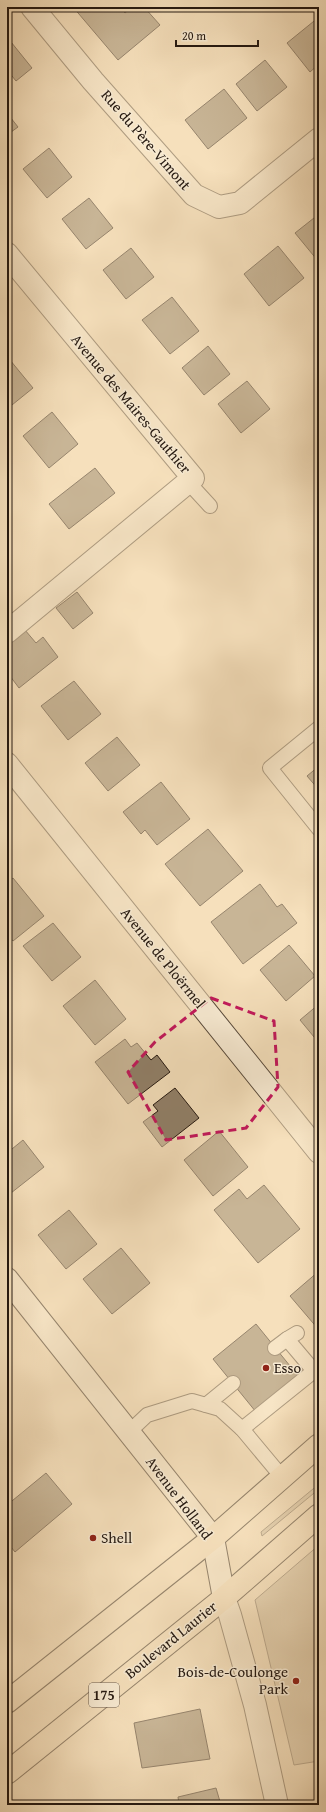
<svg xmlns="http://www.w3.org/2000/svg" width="326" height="1812" font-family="'Gentium Book Plus',serif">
<rect width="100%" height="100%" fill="#f5e0bc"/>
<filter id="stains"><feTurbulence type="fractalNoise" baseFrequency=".005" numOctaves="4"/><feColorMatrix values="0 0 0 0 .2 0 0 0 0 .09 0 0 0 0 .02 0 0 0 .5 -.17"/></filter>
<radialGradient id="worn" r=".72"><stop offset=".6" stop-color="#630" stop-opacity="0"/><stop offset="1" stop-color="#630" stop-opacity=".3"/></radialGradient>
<g fill="#d1be9f" stroke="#7a6b58">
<polygon points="319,1484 319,1489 262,1536 261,1532"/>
<polygon points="319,1545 319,1761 294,1765 255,1600"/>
</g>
<g fill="#918069" stroke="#241810">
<polygon points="73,7 119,7 125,13 132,7 144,7 160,25 118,60"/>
<polygon points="319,17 319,64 310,72 287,43"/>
<polygon points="7,37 32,68 16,81 12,76 7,80"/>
<polygon points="265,60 287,87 257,111 236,84"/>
<polygon points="224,89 247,118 208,149 185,120"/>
<polygon points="7,113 18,127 7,135"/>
<polygon points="49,148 72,177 47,198 23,169"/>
<polygon points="89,198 113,228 86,249 62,219"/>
<polygon points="319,214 319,261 318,261 295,233"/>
<polygon points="278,246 304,278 269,306 244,274"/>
<polygon points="131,248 154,277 126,299 103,270"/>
<polygon points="172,297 199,331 170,354 142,320"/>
<polygon points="208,346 230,374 204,395 182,368"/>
<polygon points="10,360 33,388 7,409 7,363"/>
<polygon points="247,381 270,409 241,433 218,404"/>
<polygon points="52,412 78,444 49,468 23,436"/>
<polygon points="95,468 115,493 69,529 49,504"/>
<polygon points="77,592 93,613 73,629 56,608"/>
<polygon points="25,630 36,643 43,637 58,657 19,688 7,672 7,643"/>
<polygon points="74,681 101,714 68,740 41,706"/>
<polygon points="117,737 140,765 108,791 85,763"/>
<polygon points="319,766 319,790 307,776"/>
<polygon points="161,782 190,819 157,845 145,830 141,834 123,812"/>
<polygon points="208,829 243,871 200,906 165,864"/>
<polygon points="13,878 44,916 13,941 7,934 7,883"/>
<polygon points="260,884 277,907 282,904 297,923 243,964 211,922"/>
<polygon points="53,923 81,957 52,981 23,946"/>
<polygon points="289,945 315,976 286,1001 260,970"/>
<polygon points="95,980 126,1019 95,1045 63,1006"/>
<polygon points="319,1004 319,1043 300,1020"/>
<polygon points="125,1039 131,1047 137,1043 151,1060 157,1055 170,1072 128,1104 95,1062"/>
<polygon points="175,1088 199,1118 162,1147 143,1122 158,1111 153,1105"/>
<polygon points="219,1131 248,1167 213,1196 184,1160"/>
<polygon points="23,1140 44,1167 11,1193 7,1187 7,1153"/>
<polygon points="264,1185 300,1229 258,1263 214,1210 239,1189 247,1199"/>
<polygon points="69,1210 97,1244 66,1269 38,1235"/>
<polygon points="121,1248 150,1283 112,1314 83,1279"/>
<polygon points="319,1271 319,1330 290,1296"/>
<polygon points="256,1324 299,1377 256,1412 213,1359"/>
<polygon points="46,1473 72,1504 15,1552 7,1542 7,1505"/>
<polygon points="200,1709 210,1759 142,1768 134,1723"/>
<polygon points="216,1788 221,1805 179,1805 178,1797"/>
</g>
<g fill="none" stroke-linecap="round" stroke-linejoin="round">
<defs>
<g id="lane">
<polyline points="188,482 210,506"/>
<polyline points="319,728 270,768 319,829"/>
<polyline points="297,1333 287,1339 314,1371"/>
<polyline points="275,1348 287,1339"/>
<polyline points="206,1405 233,1383"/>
<polyline points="242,1429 314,1371 319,1372"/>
<polyline points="129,1432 147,1415 192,1401 220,1409 242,1429 282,1477"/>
</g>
<g id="street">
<polyline points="32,7 93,81 194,195 219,207 240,203 319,139"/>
<polyline points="7,254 193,478 7,632"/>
<polyline points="7,764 319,1152"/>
<polyline points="224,1598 230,1615 255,1705 277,1805"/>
</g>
<polyline id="secondary" points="7,1279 213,1538 224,1598"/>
<g id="primary">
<polyline points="7,1702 213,1538 319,1445"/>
<polyline points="7,1773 224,1598 319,1515"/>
</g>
</defs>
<use href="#lane" stroke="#584a3b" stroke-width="16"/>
<use href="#street" stroke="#584a3b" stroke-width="24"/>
<use href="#secondary" stroke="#241810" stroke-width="24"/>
<use href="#primary" stroke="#241810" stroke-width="24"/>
<use href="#lane" stroke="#f8ebd3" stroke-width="14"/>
<use href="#street" stroke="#f8ebd3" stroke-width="22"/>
<use href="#secondary" stroke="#f8ebd3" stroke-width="22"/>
<use href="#primary" stroke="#f5e0bc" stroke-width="22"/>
</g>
<path d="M0 0H326V1812H0ZM211,998L274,1021L278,1087L246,1128L166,1140L128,1072L155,1042Z" fill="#f5e0bc" fill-opacity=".55" fill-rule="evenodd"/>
<path fill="none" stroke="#c2185b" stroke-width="3" stroke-dasharray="8 5" stroke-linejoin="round" d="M211,998L274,1021L278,1087L246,1128L166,1140L128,1072L155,1042Z"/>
<g fill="#8f2418" stroke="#f8ebd3" stroke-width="1.5">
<circle cx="266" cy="1368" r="4"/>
<circle cx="93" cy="1538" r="4"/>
<circle cx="296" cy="1681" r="4"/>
</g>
<g text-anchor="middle" stroke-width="3" stroke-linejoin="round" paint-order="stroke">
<rect fill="#f8ebd3" stroke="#64574a" stroke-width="1" x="89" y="1683" width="30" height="24" rx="3"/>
<g font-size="14" font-weight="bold" fill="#241810">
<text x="104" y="1700">175</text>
</g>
<g font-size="15" fill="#241810" stroke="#f8ebd3">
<text transform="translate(146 140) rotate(49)" y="5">Rue du Père-Vimont</text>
<text transform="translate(131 404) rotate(50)" y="5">Avenue des Maires-Gauthier</text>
<text transform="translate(163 958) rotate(51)" y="5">Avenue de Ploërmel</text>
<text transform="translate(179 1498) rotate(53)" y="5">Avenue Holland</text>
<text transform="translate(171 1640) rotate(-39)" y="5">Boulevard Laurier</text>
</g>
<g font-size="15" fill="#241810" stroke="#f8ebd3" text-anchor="start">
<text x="274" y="1373">Esso</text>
<text x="101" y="1543">Shell</text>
<text x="288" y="1677" text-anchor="end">Bois-de-Coulonge<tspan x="288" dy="17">Park</tspan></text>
</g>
</g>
<rect width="326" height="1812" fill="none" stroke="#f5e0bc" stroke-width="24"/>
<rect x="8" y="8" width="310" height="1796" fill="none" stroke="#241810" stroke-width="2"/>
<rect x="12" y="12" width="302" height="1788" fill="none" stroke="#241810"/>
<path d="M176 40v6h82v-6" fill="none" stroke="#241810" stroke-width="2"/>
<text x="182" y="40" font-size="12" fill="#241810" stroke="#f8ebd3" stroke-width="3" paint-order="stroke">20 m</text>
<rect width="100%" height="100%" filter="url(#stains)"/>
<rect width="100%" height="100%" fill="url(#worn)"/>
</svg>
